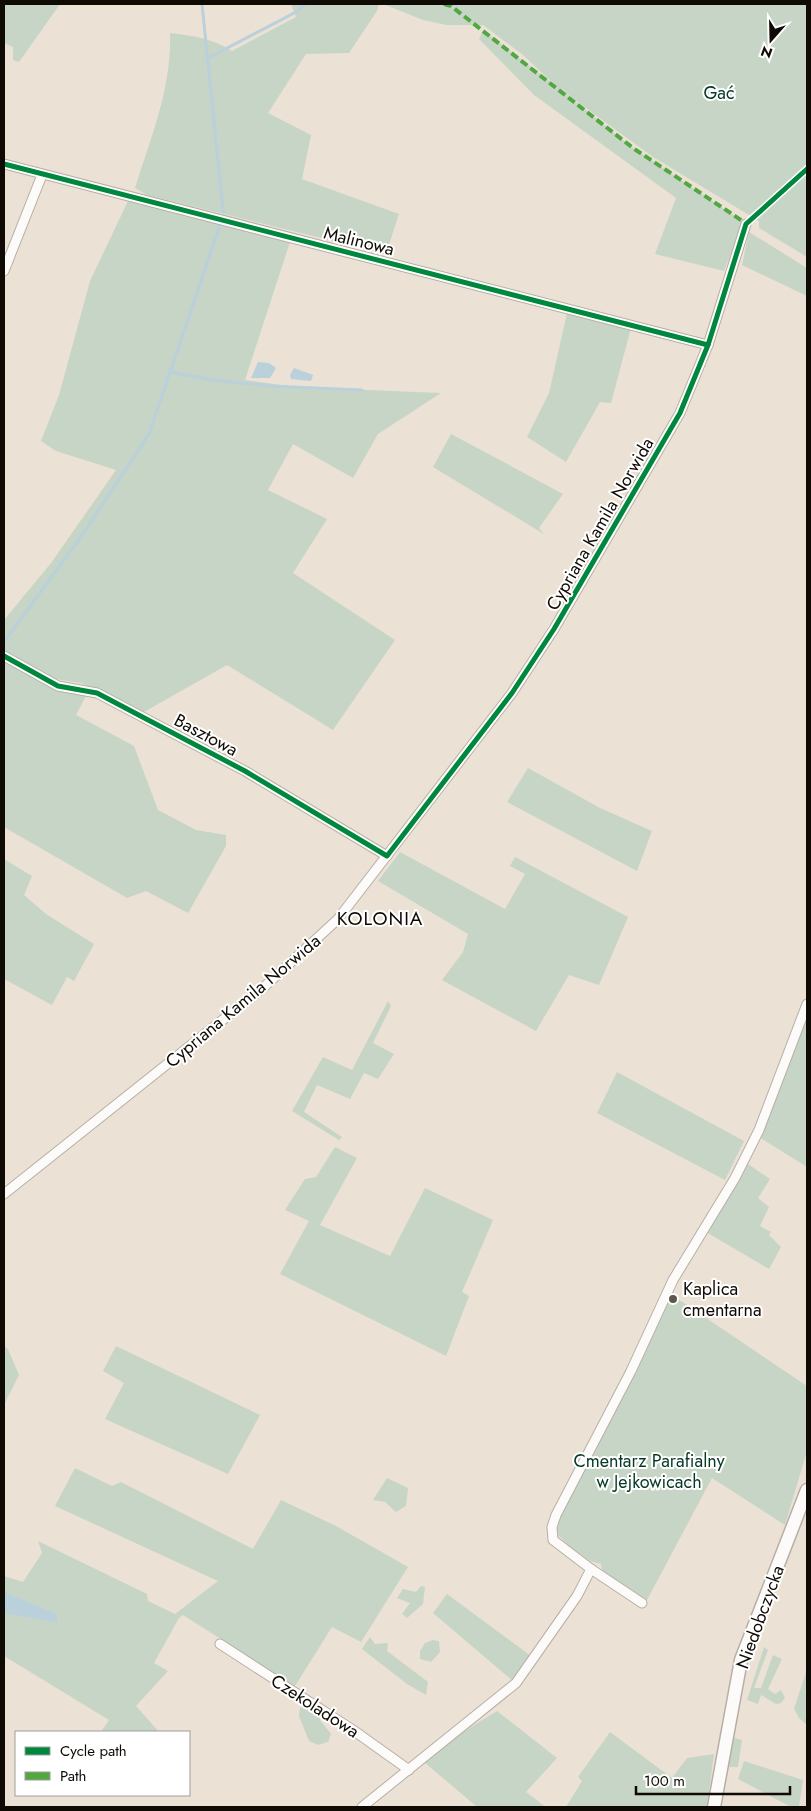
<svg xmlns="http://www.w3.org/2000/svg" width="811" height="1811" font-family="Jost,sans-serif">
<rect width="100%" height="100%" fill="#ebe2d5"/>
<g fill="#c7d5c6">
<polygon points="4,4 60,4 19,62 13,60 13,47 4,43"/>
<path d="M291,4H379L377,11L349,53L306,54L268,113L311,135L302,179L399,214L386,254L147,195L135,188C151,137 172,87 170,33C193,36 212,38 232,51L296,17Z"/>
<polygon points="383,4 807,4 807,257 759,228 759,221 653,157 560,89 629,145 744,222 724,271 655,254 676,198 534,95 479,39 483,30 556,86 523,55 483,25 446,25 423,20"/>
<polygon points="128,201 290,242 245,380 295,387 441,393 378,434 433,467 451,434 563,494 539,528 544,534 378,434 353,478 293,444 268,490 327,519 293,573 395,640 333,730 227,665 144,712 81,683 55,679 4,653 4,620 51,563 116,470 56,451 41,441 59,395 90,281"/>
<polygon points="749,232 807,268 807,296 742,265"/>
<polygon points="567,313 631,328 611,403 600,402 566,462 527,437 549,393"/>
<polygon points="4,661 54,687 87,694 76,715 134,746 158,810 196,830 226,835 226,846 188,913 146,891 127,898 4,827"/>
<polygon points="528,768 600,808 652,831 637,871 507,802"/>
<polygon points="400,852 505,909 525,874 510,866 515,857 628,917 599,985 569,975 536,1031 442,980 463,952 468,934 378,881"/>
<polygon points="4,859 32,876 24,895 46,914 94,944 74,981 67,977 52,1005 4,979"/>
<polygon points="388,1001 391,1006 373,1043 394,1054 378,1079 364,1073 350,1099 317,1085 304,1112 342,1137 339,1140 292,1111 323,1057 352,1070"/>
<polygon points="807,1013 807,1167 762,1139 760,1135"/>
<polygon points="617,1072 744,1141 725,1180 597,1113"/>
<polygon points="335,1147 357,1158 320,1225 390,1256 425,1188 493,1220 462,1292 469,1296 446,1356 280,1274 309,1221 285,1210 305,1179 316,1177"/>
<polygon points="748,1164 770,1179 758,1198 769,1207 760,1226 771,1232 769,1235 781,1247 769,1269 706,1232"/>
<polygon points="669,1293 807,1386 807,1451 785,1525 712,1478 647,1600 602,1571 601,1564 590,1561 570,1547 557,1534 557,1522"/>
<polygon points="4,1346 8,1349 19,1375 4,1405"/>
<polygon points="116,1346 260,1415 228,1474 105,1419 124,1383 103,1371"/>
<polygon points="75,1468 112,1486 121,1482 253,1549 281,1500 336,1526 408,1567 361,1642 332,1627 295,1686 183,1615 179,1618 154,1663 168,1671 136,1706 159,1732 101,1732 109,1720 4,1656 4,1576 23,1582 42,1553 38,1541 147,1594 148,1601 175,1614 218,1581 55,1506"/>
<polygon points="387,1478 408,1488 406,1506 396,1512 385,1502 373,1500"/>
<polygon points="421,1586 425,1587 423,1604 407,1618 402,1614 410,1603 397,1598 403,1589 416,1592"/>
<polygon points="447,1594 531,1656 513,1681 433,1613"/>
<polygon points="370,1637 375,1644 388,1643 387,1651 428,1682 426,1695 407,1684 362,1649"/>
<polygon points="433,1640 439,1641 440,1652 431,1662 420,1659 420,1651 425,1643"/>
<polygon points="764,1647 768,1650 754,1688 761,1688 773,1655 782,1659 768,1689 775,1694 781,1690 785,1698 781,1703 776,1704 761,1695 758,1704 747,1700"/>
<polygon points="807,1669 807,1725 799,1718 794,1709"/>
<polygon points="307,1704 321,1715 320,1720 331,1734 328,1742 318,1745 309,1741 299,1716 300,1708"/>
<polygon points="497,1711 557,1758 526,1792 546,1807 477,1807 424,1762 450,1740"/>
<polygon points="610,1732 672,1778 687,1758 714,1754 707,1807 566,1807 582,1781 578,1777"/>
<polygon points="734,1738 742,1740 738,1767 728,1767 730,1740"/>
<polygon points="744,1761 803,1780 799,1807 791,1807 738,1779"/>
</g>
<g fill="#bad0db">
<polygon points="258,362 269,363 276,368 270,378 251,378"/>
<polygon points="294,368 313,375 311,381 291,379 290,375"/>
<polygon points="4,1592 57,1614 57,1622 4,1613"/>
</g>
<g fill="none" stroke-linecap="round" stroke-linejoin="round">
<g stroke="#bad0db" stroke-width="3">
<polyline points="202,4 223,211"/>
<polyline points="208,58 298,11 306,4"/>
<polyline points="171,372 212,380 270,386 362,390"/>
<polyline points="4,642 83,534 149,434 220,225"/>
</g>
<defs>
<g id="street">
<polyline points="4,164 708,345"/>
<polyline points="4,271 42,175"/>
<polyline points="4,656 58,686 97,693 133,712 245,771 387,856"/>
<polyline points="4,1194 264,987 338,919 512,693 554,629 680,413 708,345 746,224"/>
<polyline points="642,1603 591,1569 553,1540 552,1527 556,1515 631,1371 673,1280 735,1178 759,1130 807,1004"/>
<polyline points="220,1644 353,1730 409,1770"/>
<polyline points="362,1807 516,1683 577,1596 591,1569"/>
</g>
<polyline id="secondary" points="714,1807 741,1660 807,1490"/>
</defs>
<use href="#street" stroke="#b7afa6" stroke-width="11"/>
<use href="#secondary" stroke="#b7afa6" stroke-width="15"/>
<use href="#street" stroke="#fcfbf9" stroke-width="9"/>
<use href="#secondary" stroke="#fcfbf9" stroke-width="12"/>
<polyline stroke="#51a840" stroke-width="4" stroke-dasharray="8 4" stroke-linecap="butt" points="444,4 451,6 633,148 744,222 748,222"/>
<defs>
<g id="cycleway">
<polyline points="4,164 708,345"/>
<polyline points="4,656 58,686 97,693 133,712 245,771 387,856 512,693 554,629 680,413 708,345 746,224 807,169"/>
</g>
</defs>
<use href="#cycleway" stroke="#fff" stroke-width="8"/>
<use href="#cycleway" stroke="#00873e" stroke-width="5"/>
</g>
<circle fill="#5c564d" stroke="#fff" stroke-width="2" cx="673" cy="1299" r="5"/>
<g text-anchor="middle" stroke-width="4" stroke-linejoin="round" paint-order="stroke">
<g font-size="18" fill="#063824" stroke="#fff">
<text x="719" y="99">Gać</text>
<text x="649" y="1467">Cmentarz Parafialny<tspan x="649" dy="21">w Jejkowicach</tspan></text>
</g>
<g font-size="18" fill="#0f0a04" stroke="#fff">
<text transform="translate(359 241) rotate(14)" y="6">Malinowa</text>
<text transform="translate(600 524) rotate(-60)" y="6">Cypriana Kamila Norwida</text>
<text transform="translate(206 735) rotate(28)" y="6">Basztowa</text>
<text transform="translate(243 1001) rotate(-40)" y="6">Cypriana Kamila Norwida</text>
<text transform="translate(760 1617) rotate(-70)" y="6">Niedobczycka</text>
<text transform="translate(315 1706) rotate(33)" y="6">Czekoladowa</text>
</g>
<g font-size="18" fill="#0f0a04" stroke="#fff" text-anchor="start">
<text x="683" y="1295">Kaplica<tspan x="683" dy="21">cmentarna</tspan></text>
</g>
<g font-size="19" letter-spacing="1" fill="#0f0a04" stroke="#fff">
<text x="380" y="925">KOLONIA</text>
</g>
</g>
<rect width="811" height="1811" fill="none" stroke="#0f0a04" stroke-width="10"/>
<rect x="15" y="1731" width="175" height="65" fill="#ffffff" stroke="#9f9d9b"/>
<rect x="25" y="1747" width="25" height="8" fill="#00873e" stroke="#9f9d9b"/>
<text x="60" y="1756" font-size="15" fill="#0f0a04">Cycle path</text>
<rect x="25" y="1772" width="25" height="8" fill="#51a840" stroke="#9f9d9b"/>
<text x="60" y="1781" font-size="15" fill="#0f0a04">Path</text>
<g transform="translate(771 40) rotate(200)" stroke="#ffffff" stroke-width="4" paint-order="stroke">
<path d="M0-4L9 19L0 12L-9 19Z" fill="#0f0a04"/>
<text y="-8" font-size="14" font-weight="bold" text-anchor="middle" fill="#0f0a04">N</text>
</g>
<path d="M636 1786v8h154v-8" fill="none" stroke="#0f0a04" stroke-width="2.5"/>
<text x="644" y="1786" font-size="15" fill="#0f0a04" stroke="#ffffff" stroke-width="4" paint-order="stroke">100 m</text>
</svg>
